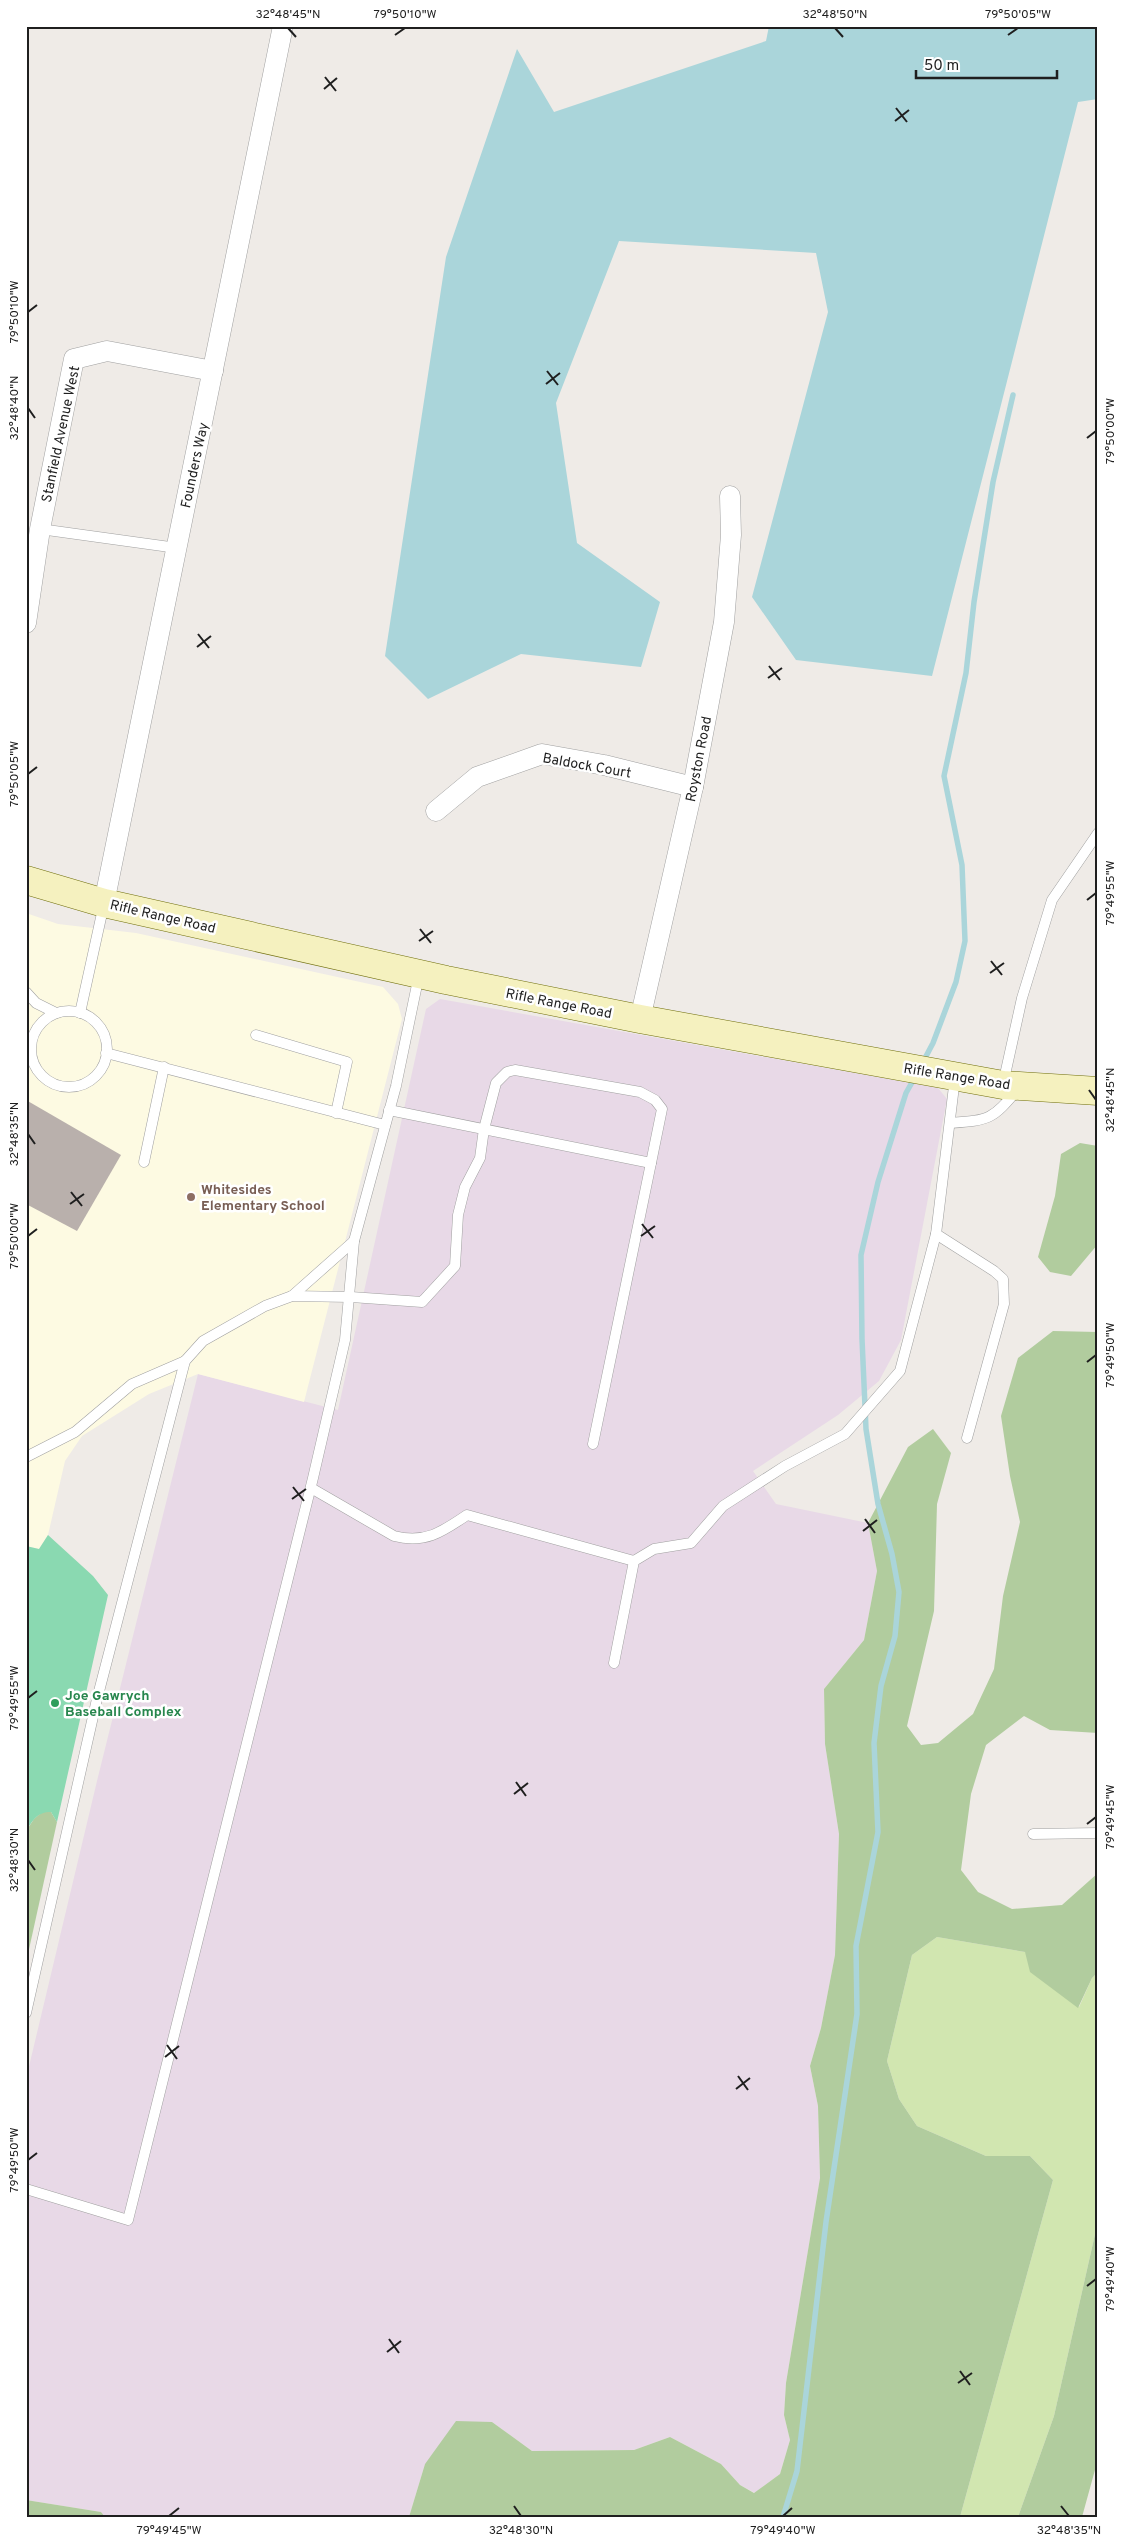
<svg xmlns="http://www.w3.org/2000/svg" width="1124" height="2543" font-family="Overpass,sans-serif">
<rect width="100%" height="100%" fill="#efebe7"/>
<polygon fill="#e8d9e7" points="440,999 938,1088 947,1099 901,1340 879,1381 838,1415 753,1471 776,1504 868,1523 877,1571 864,1640 824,1689 825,1744 839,1834 835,1955 821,2028 810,2066 818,2106 820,2178 786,2383 784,2415 790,2440 780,2474 755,2493 740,2485 721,2464 670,2437 634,2450 532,2451 492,2422 425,2464 409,2517 105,2517 101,2512 26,2500 26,2079 97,1781 198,1374 338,1410 426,1009"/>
<polygon fill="#fdfae2" points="26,913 58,924 136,933 383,987 398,1004 402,1019 304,1402 198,1374 149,1394 82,1436 65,1461 48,1535 39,1549 26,1546"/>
<polygon fill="#d1e6b0" points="937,1937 1025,1952 1079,2007 1092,1978 1098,1972 1098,2221 1054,2416 1018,2517 960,2517 1053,2180 1030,2156 986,2156 917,2126 899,2099 887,2061 912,1955"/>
<g fill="#b1cc9e">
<polygon points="1080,1143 1098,1146 1098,1244 1071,1276 1050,1272 1038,1257 1055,1196 1061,1154"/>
<polygon points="1053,1331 1098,1332 1098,1733 1050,1730 1024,1716 986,1745 971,1794 961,1870 978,1892 1012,1909 1062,1905 1098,1873 1098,1972 1092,1978 1078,2008 1030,1972 1025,1952 937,1937 912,1955 887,2061 899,2099 917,2126 986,2156 1030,2156 1053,2180 960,2517 409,2517 425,2464 456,2421 492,2422 532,2451 634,2450 670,2437 721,2464 740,2485 754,2493 780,2474 790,2440 784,2415 786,2383 820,2178 818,2106 810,2066 821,2028 835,1955 839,1834 825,1744 824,1689 864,1640 877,1571 868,1523 908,1447 933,1429 951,1453 937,1504 934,1611 907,1726 921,1745 938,1743 973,1714 994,1669 1003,1596 1020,1522 1010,1476 1001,1416 1018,1358"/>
<polygon points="42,1812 51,1812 57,1822 26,1963 26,1831 34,1819"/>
<polygon points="1098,2221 1098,2459 1082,2517 1018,2517 1054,2416"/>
<polygon points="26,2500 101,2512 105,2517 26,2517"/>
</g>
<path fill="#8ad9b1" d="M48,1535L93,1576L108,1595L57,1822L51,1812C37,1812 33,1820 26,1831V1546L39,1549Z"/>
<polygon fill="#aad5da" points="769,26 1098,26 1098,99 1078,102 932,676 796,660 752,597 828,312 816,253 619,241 556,403 577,543 660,602 641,667 521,654 428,699 385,656 446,257 517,49 554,112 766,41"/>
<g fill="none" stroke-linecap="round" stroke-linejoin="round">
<g stroke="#aad5da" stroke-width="5.5">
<polyline points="923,1062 933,1043 956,982 965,941 962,865 944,776 966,673 974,602 993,482 1013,395"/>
<polyline points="783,2517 797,2471 826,2222 857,2014 856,1946 878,1832 874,1743 881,1686 895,1636 899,1592 892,1554 878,1504 866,1429 862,1339 861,1255 878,1182 906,1093 915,1077"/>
</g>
</g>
<polygon fill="#b9b0ac" points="26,1100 121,1155 77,1231 26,1204"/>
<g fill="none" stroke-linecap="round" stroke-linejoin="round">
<defs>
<g id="service">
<polyline points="40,529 177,548"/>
<polyline points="26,992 36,1003 56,1013"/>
<circle cx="69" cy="1049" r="38"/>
<polyline points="80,1013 104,904"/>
<polyline points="256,1035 347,1062 336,1113"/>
<polyline points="106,1053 385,1125"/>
<polyline points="955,1078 936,1234 994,1271 1003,1279 1004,1304 967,1438"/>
<polyline points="1003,1084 1022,998 1052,900 1098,833"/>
<path d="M950,1123C990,1120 992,1120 1018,1089"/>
<polyline points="144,1162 164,1067"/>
<polyline points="292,1296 354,1241"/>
<polyline points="593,1444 651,1163"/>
<polyline points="26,1457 75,1432 132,1384 185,1361"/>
<path d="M311,1488L394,1536C425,1544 442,1532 467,1515L634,1561"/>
<polyline points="614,1663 634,1561 654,1549 691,1543 723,1506 785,1466 845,1434 900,1371 936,1234"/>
<polyline points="1033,1834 1098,1833"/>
<polyline points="26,2013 97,1699 185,1361 203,1341 265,1306 292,1296 351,1297 422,1302 455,1266 458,1215 465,1187 480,1158 484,1129 496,1083 507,1072 515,1070 640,1092 655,1100 662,1109 651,1163 389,1110"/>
<polyline points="26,2189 128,2220 313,1478 345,1340 354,1241 396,1086 419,975"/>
</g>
<g id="minor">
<polyline points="26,623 40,529 74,359 107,351 213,371"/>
<polyline points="436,811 477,777 542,754 604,765 693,787"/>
<polyline points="104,903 283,26"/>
<polyline points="640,1019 693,787 724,622 731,535 730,496"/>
</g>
<polyline id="secondary" points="26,880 104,903 446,980 640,1019 1003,1085 1098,1091"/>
</defs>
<use href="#service" stroke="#a0a0a0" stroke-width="11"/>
<use href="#minor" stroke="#a0a0a0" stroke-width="21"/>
<use href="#secondary" stroke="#706f0d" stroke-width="29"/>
<use href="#service" stroke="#fff" stroke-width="10"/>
<use href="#minor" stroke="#fff" stroke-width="20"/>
<use href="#secondary" stroke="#f5f1bf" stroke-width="28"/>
</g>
<path fill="none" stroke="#1f1f1f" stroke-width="2" d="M288,28L296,37M835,28L843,37M395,35L405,28M1008,35L1018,28M325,77L336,91M324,89L337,78M896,108L907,122M895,121L909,110M28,312L37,305M547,371L558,385M546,384L560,373M28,408L35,418M1087,438L1096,431M198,634L209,648M197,647L211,636M769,666L780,680M768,678L782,668M28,774L37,767M1087,900L1096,893M420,929L431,943M419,941L433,931M991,961L1002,975M990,973L1004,963M1089,1090L1096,1100M28,1134L35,1144M71,1192L82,1206M70,1204L84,1194M642,1224L653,1238M28,1236L37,1229M641,1236L655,1226M1087,1362L1096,1355M293,1487L304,1501M292,1499L306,1489M865,1519L875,1533M863,1531L877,1520M28,1698L37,1691M516,1782L526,1796M514,1794L528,1783M1087,1824L1096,1817M28,1860L35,1870M167,2045L177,2059M165,2057L179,2046M738,2076L748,2090M736,2089L750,2078M28,2160L37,2153M1087,2286L1096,2279M389,2339L399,2353M387,2352L401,2341M960,2371L970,2385M958,2383L972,2373M514,2506L521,2516M1061,2506L1069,2516M169,2516L179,2508M783,2516L792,2508"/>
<circle fill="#8d6e63" stroke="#fff" stroke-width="2" cx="191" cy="1197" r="5"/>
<circle fill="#2e9e5b" stroke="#fff" stroke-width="2" cx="55" cy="1703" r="5"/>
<g text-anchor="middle" stroke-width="5" stroke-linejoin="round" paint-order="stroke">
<g font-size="14" fill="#1f1f1f" stroke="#fff">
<text transform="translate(60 434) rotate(-78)" y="5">Stanfield Avenue West</text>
<text transform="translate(194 465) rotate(-78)" y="5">Founders Way</text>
<text transform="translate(698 759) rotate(-79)" y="5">Royston Road</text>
<text transform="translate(587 765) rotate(10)" y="5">Baldock Court</text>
<text transform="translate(163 916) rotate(13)" y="5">Rifle Range Road</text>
<text transform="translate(559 1003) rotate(11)" y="5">Rifle Range Road</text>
<text transform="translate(957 1076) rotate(9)" y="5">Rifle Range Road</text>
</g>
<g font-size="14" font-weight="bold" fill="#785e54" stroke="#fff" text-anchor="start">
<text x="201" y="1194">Whitesides<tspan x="201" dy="16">Elementary School</tspan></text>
</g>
<g font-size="14" font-weight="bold" fill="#27864d" stroke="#fff" text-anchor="start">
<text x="65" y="1700">Joe Gawrych<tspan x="65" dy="16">Baseball Complex</tspan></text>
</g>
</g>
<rect width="1124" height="2543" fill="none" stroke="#ffffff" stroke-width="55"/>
<path d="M916 70v8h141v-8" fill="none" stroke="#1f1f1f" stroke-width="2.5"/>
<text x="924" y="70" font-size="15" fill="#1f1f1f" stroke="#ffffff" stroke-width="4" paint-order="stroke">50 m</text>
<rect x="28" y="28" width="1068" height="2488" fill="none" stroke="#1f1f1f" stroke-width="2"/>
<g font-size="12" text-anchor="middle" fill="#1f1f1f">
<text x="288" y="18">32°48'45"N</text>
<text x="405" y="18">79°50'10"W</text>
<text x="835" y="18">32°48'50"N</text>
<text x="1018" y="18">79°50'05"W</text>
<text transform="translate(14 312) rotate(-90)" y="4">79°50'10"W</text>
<text transform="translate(14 408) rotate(-90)" y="4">32°48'40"N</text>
<text transform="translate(1110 431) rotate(-90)" y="4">79°50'00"W</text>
<text transform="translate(14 774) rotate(-90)" y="4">79°50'05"W</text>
<text transform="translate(1110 893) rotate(-90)" y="4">79°49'55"W</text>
<text transform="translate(1110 1100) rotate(-90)" y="4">32°48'45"N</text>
<text transform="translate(14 1134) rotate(-90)" y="4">32°48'35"N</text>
<text transform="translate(14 1236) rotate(-90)" y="4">79°50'00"W</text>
<text transform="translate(1110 1355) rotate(-90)" y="4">79°49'50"W</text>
<text transform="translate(14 1698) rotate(-90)" y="4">79°49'55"W</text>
<text transform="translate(1110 1817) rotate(-90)" y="4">79°49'45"W</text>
<text transform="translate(14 1860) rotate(-90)" y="4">32°48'30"N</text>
<text transform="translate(14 2160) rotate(-90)" y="4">79°49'50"W</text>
<text transform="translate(1110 2279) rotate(-90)" y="4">79°49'40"W</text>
<text x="169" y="2534">79°49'45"W</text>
<text x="521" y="2534">32°48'30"N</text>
<text x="783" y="2534">79°49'40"W</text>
<text x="1069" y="2534">32°48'35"N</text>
</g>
</svg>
